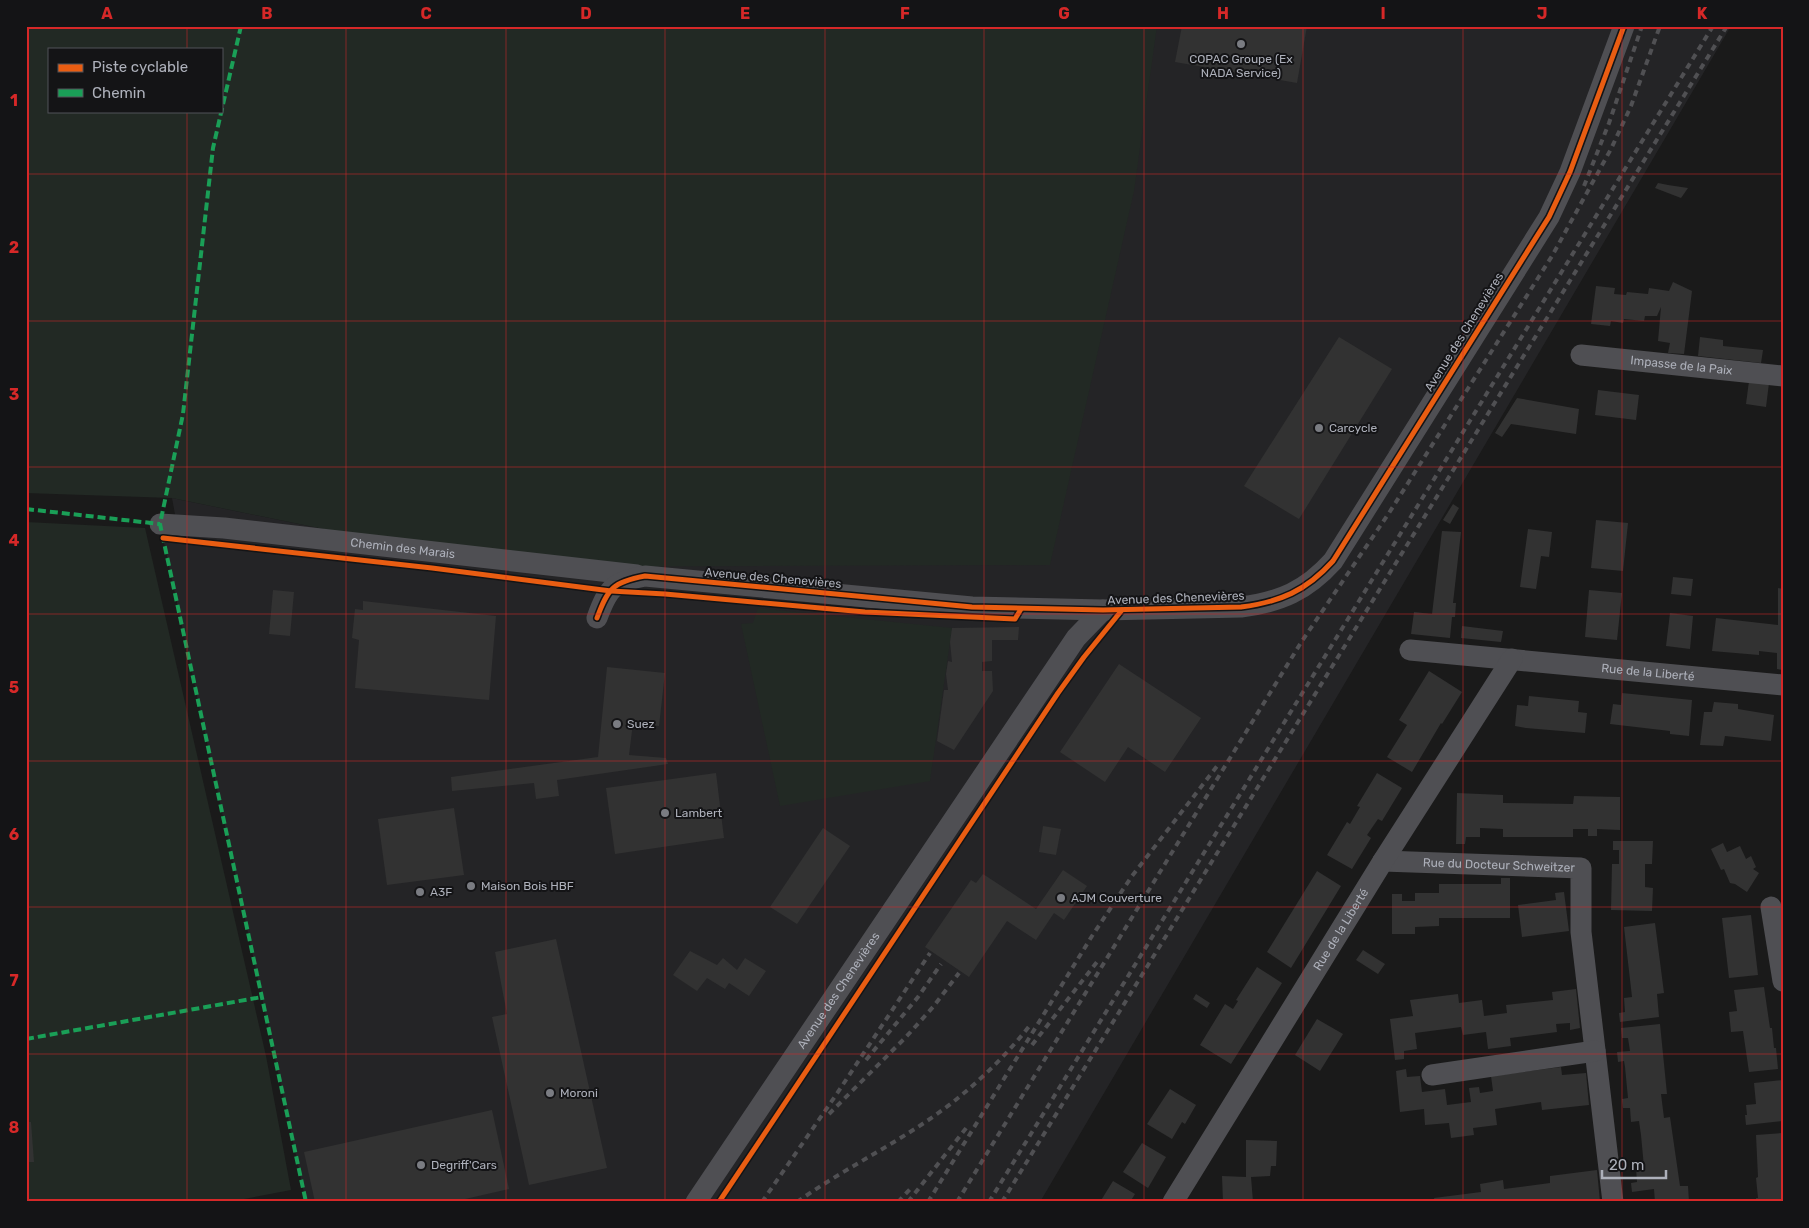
<svg xmlns="http://www.w3.org/2000/svg" width="1809" height="1228" font-family="Rubik,sans-serif">
<rect width="100%" height="100%" fill="#1a1a1a"/>
<polygon fill="#242426" points="1141,26 1731,26 1040,1202 306,1202 160,524 177,525 172,498 387,542"/>
<g fill="#222924" fill-rule="evenodd">
<path d="M26,26H1157L1134,191L1050,565L509,567L172,498L26,493ZM49,49H221V111H49Z"/>
<polygon points="26,522 145,528 266,1056 291,1190 228,1202 26,1202"/>
<polygon points="758,608 952,628 930,781 780,806 741,624 753,623"/>
</g>
<g fill="#323232">
<polygon points="1182,26 1307,26 1297,83 1175,62"/>
<polygon points="1658,183 1668,185 1688,188 1681,198 1655,188"/>
<polygon points="1673,282 1692,291 1684,354 1668,353 1670,343 1658,341 1661,307 1657,316 1645,316 1644,321 1624,319 1623,323 1611,321 1610,326 1591,324 1596,286 1615,288 1614,294 1626,295 1627,292 1648,294 1649,288 1669,291"/>
<polygon points="1339,337 1392,369 1299,519 1244,486"/>
<polygon points="1700,337 1723,340 1723,346 1763,350 1761,363 1698,356"/>
<polygon points="1749,381 1769,383 1766,407 1746,404"/>
<polygon points="1598,390 1639,395 1636,420 1595,415"/>
<polygon points="1517,398 1579,409 1576,434 1511,424 1502,437 1495,433"/>
<polygon points="1453,504 1459,508 1450,524 1443,520"/>
<polygon points="1596,520 1628,523 1623,571 1591,568"/>
<polygon points="1528,529 1552,532 1549,557 1541,556 1536,589 1520,587"/>
<polygon points="1442,531 1461,532 1453,603 1456,603 1455,617 1452,617 1450,638 1411,634 1414,612 1432,614"/>
<polygon points="1673,577 1693,579 1691,596 1671,594"/>
<polygon points="1778,588 1783,589 1783,670 1777,669 1777,653 1759,651 1759,655 1712,651 1716,618 1778,625"/>
<polygon points="273,590 294,592 290,636 269,634"/>
<polygon points="1589,590 1622,593 1617,640 1585,637"/>
<polygon points="363,601 496,616 489,700 355,688 359,640 352,638 355,609 363,610"/>
<polygon points="1670,613 1693,616 1690,649 1666,646"/>
<polygon points="1462,626 1503,631 1501,642 1461,638"/>
<polygon points="1019,627 1018,640 992,640 992,661 982,662 982,671 992,671 993,691 954,750 937,741 944,690 948,690 946,674 948,661 952,662 950,642 952,628"/>
<polygon points="1119,664 1201,718 1165,772 1128,747 1105,782 1060,752"/>
<polygon points="607,667 665,673 659,726 633,723 629,755 666,758 668,764 557,780 559,796 536,799 534,783 452,791 451,777 598,757"/>
<polygon points="1429,671 1462,692 1442,724 1441,723 1412,772 1387,757 1407,725 1399,720"/>
<polygon points="1622,693 1692,700 1689,736 1670,734 1670,731 1610,724 1613,704 1621,705"/>
<polygon points="1529,696 1579,701 1578,712 1587,713 1585,733 1526,728 1515,726 1517,705 1528,706"/>
<polygon points="1714,702 1738,704 1738,709 1774,715 1771,741 1725,736 1723,746 1700,745 1704,712 1712,712"/>
<polygon points="716,773 724,838 615,854 606,788"/>
<polygon points="1377,773 1402,788 1382,821 1378,819 1367,835 1371,838 1352,869 1327,855 1347,822 1350,824 1360,807 1357,806"/>
<polygon points="1457,793 1503,795 1503,803 1573,804 1574,796 1620,797 1620,830 1597,829 1597,836 1588,836 1588,829 1573,829 1573,837 1503,837 1503,829 1480,828 1480,837 1466,837 1465,844 1456,844"/>
<polygon points="454,808 464,875 387,885 378,819"/>
<polygon points="1043,826 1061,829 1056,855 1039,852"/>
<polygon points="823,828 850,846 797,924 770,907"/>
<polygon points="1613,841 1653,841 1652,864 1645,864 1645,887 1653,888 1652,911 1611,910 1612,864 1619,864 1619,850 1613,850"/>
<polygon points="1723,843 1727,852 1740,846 1746,859 1751,856 1756,867 1753,869 1759,873 1747,892 1735,884 1730,883 1724,869 1721,870 1711,849"/>
<polygon points="1063,870 1087,886 1064,920 1054,913 1036,940 1007,921 969,977 925,947 971,880 976,883 983,874 1036,909"/>
<polygon points="1317,871 1341,886 1291,968 1267,952"/>
<polygon points="1501,878 1510,878 1510,918 1439,918 1439,926 1415,927 1415,934 1392,934 1392,894 1402,894 1402,901 1415,901 1415,893 1439,893 1439,884 1501,884"/>
<polygon points="1564,892 1569,931 1522,937 1518,905 1556,900 1555,893"/>
<polygon points="1751,915 1758,975 1729,978 1722,918"/>
<polygon points="1655,923 1664,993 1657,994 1659,1017 1620,1022 1619,1013 1625,1012 1624,998 1632,997 1624,927"/>
<polygon points="556,939 607,1168 529,1185 492,1017 507,1014 495,952"/>
<polygon points="1363,950 1385,964 1378,974 1356,960"/>
<polygon points="690,951 717,965 723,958 737,970 745,958 766,971 749,996 729,983 725,989 707,978 697,991 673,975"/>
<polygon points="1257,967 1282,983 1231,1064 1200,1045 1225,1004 1233,1009 1238,1001 1236,1000"/>
<polygon points="1764,987 1770,1028 1772,1028 1774,1048 1776,1048 1778,1069 1749,1072 1743,1031 1731,1032 1729,1012 1737,1011 1734,990"/>
<polygon points="1576,989 1580,1028 1570,1030 1570,1023 1556,1024 1557,1032 1510,1038 1511,1046 1488,1049 1486,1032 1463,1035 1461,1027 1415,1033 1417,1049 1404,1051 1404,1059 1395,1060 1390,1019 1413,1016 1410,1000 1458,994 1459,1003 1482,1000 1484,1016 1507,1013 1506,1005 1553,1000 1552,992"/>
<polygon points="1196,994 1210,1003 1207,1008 1193,999"/>
<polygon points="1317,1019 1343,1034 1320,1071 1295,1055"/>
<polygon points="1660,1024 1667,1094 1661,1094 1664,1118 1670,1117 1680,1186 1688,1186 1689,1202 1655,1202 1654,1189 1632,1192 1631,1183 1637,1182 1636,1168 1644,1167 1641,1135 1639,1121 1631,1122 1630,1108 1623,1108 1622,1099 1628,1098 1625,1067 1624,1061 1618,1062 1617,1052 1630,1051 1628,1038 1622,1038 1621,1028"/>
<polygon points="1561,1067 1562,1075 1586,1073 1589,1105 1542,1110 1541,1102 1495,1109 1497,1125 1473,1128 1474,1135 1451,1138 1449,1123 1425,1125 1424,1109 1400,1112 1396,1071 1406,1069 1407,1077 1420,1076 1422,1092 1445,1089 1447,1105 1471,1102 1469,1088 1479,1087 1480,1093 1493,1091 1491,1076"/>
<polygon points="1783,1080 1783,1121 1746,1125 1745,1115 1747,1115 1746,1105 1756,1104 1754,1083"/>
<polygon points="1170,1089 1196,1105 1185,1124 1182,1122 1172,1139 1147,1124"/>
<polygon points="492,1110 509,1189 452,1202 315,1202 304,1152"/>
<polygon points="26,1122 31,1122 34,1162 26,1162"/>
<polygon points="1783,1133 1783,1202 1756,1202 1756,1198 1758,1198 1756,1178 1758,1177 1756,1135"/>
<polygon points="1246,1140 1277,1141 1276,1166 1271,1166 1270,1176 1251,1177 1253,1202 1223,1202 1222,1176 1246,1177"/>
<polygon points="1142,1143 1166,1157 1148,1188 1123,1172"/>
<polygon points="1597,1170 1600,1202 1435,1202 1434,1198 1481,1192 1480,1184 1503,1180 1504,1189 1550,1183 1550,1176"/>
<polygon points="1113,1181 1135,1194 1130,1202 1100,1202"/>
</g>
<g fill="none" stroke-linecap="round" stroke-linejoin="round">
<g stroke="#4f4f53" stroke-width="21">
<path id="s1" d="M1581,355L1783,376"/>
<path id="s2" d="M160,524L224,528L637,575"/>
<path d="M597,618C608,588 613,582 645,576L972,607L1103,610L1241,607C1280,602 1306,591 1333,561L1549,217L1570,172L1624,26"/>
<path id="s3" d="M1410,650L1783,685"/>
<path id="s4" d="M1383,861L1581,868V932L1613,1202"/>
<polyline points="1771,907 1783,981"/>
<polyline points="1432,1075 1595,1051"/>
<path id="s5" d="M696,1202L1076,638L1103,610"/>
<path id="s6" d="M1173,1202L1383,861L1512,659"/>
</g>
<g stroke="#505053" stroke-width="4" stroke-dasharray="6 5" stroke-linecap="butt">
<polyline points="1584,186 1609,123 1642,26"/>
<polyline points="1032,1045 1097,962"/>
<polyline points="866,1060 918,997 941,964"/>
<polyline points="829,1114 906,1037 933,1007 959,973"/>
<polyline points="762,1202 836,1095 930,953"/>
<path d="M797,1202C849,1165 909,1138 958,1098C985,1076 1010,1051 1031,1024"/>
<polyline points="898,1202 912,1187"/>
<polyline points="908,1202 967,1127"/>
<polyline points="928,1202 1092,936 1132,876 1218,765"/>
<polyline points="957,1202 1302,641 1389,513 1552,256 1611,149 1631,106 1660,26"/>
<polyline points="989,1202 1713,26"/>
<polyline points="1002,1202 1727,26"/>
</g>
<g stroke="#1a9f57" stroke-width="4" stroke-dasharray="8 4" stroke-linecap="butt">
<polyline points="241,26 213,148 183,414 160,524 306,1202"/>
<polyline points="26,509 160,524"/>
<polyline points="26,1039 262,997"/>
</g>
<defs>
<g id="cycleway">
<polyline points="163,538 432,568 611,591 665,594 865,612 1015,619 1021,609"/>
<path d="M597,618C608,588 613,582 645,576L972,607L1103,610L1241,607C1280,602 1306,591 1333,561L1549,217L1570,172L1624,26"/>
<polyline points="719,1202 1058,693 1084,657 1122,610"/>
</g>
</defs>
<use href="#cycleway" stroke="#141416" stroke-width="8"/>
<use href="#cycleway" stroke="#e95d12" stroke-width="5"/>
</g>
<path fill="none" stroke="#d62828" stroke-width="1" stroke-opacity="0.55" d="M187,26V49M346,26V1202M506,26V1202M665,26V1202M825,26V1202M984,26V1202M1144,26V1202M1303,26V1202M1463,26V1202M1622,26V1202M187,111V1202M26,174H1783M26,321H1783M26,467H1783M26,614H1783M26,761H1783M26,907H1783M26,1054H1783"/>
<g fill="#7a7c82" stroke="#141416" stroke-width="2">
<circle cx="1241" cy="44" r="5"/>
<circle cx="1319" cy="428" r="5"/>
<circle cx="617" cy="724" r="5"/>
<circle cx="665" cy="813" r="5"/>
<circle cx="471" cy="886" r="5"/>
<circle cx="420" cy="892" r="5"/>
<circle cx="1061" cy="898" r="5"/>
<circle cx="550" cy="1093" r="5"/>
<circle cx="421" cy="1165" r="5"/>
</g>
<g text-anchor="middle" stroke-width="4" stroke-linejoin="round" paint-order="stroke">
<g font-size="12" fill="#adb0ba" stroke="#141416" text-anchor="start">
<text x="1241" y="63" text-anchor="middle">COPAC Groupe (Ex<tspan x="1241" dy="14">NADA Service)</tspan></text>
<text x="1329" y="432">Carcycle</text>
<text x="627" y="728">Suez</text>
<text x="675" y="817">Lambert</text>
<text x="481" y="890">Maison Bois HBF</text>
<text x="430" y="896">A3F</text>
<text x="1071" y="902">AJM Couverture</text>
<text x="560" y="1097">Moroni</text>
<text x="431" y="1169">Degriff'Cars</text>
</g>
<g font-size="12" fill="#adb0ba" stroke="#141416">
<text transform="translate(1464 332) rotate(-58)" y="4">Avenue des Chenevières</text>
<text dy="4" stroke="none"><textPath href="#s1" startOffset="101">Impasse de la Paix</textPath></text>
<text dy="4" stroke="none"><textPath href="#s2" startOffset="244">Chemin des Marais</textPath></text>
<text transform="translate(773 578) rotate(5)" y="4">Avenue des Chenevières</text>
<text transform="translate(1176 598) rotate(-2)" y="4">Avenue des Chenevières</text>
<text dy="4" stroke="none"><textPath href="#s3" startOffset="239">Rue de la Liberté</textPath></text>
<text dy="4" stroke="none"><textPath href="#s4" startOffset="116">Rue du Docteur Schweitzer</textPath></text>
<text dy="4" stroke="none"><textPath href="#s6" startOffset="320">Rue de la Liberté</textPath></text>
<text dy="4" stroke="none"><textPath href="#s5" startOffset="255">Avenue des Chenevières</textPath></text>
</g>
</g>
<rect width="1809" height="1228" fill="none" stroke="#141416" stroke-width="55"/>
<rect x="48" y="48" width="175" height="65" fill="#141416" stroke="#515258"/>
<rect x="58" y="64" width="25" height="8" fill="#e95d12" stroke="#515258"/>
<text x="92" y="72" font-size="15" fill="#adb0ba">Piste cyclable</text>
<rect x="58" y="89" width="25" height="8" fill="#1a9f57" stroke="#515258"/>
<text x="92" y="98" font-size="15" fill="#adb0ba">Chemin</text>
<path d="M1602 1170v8h64v-8" fill="none" stroke="#adb0ba" stroke-width="2.5"/>
<text x="1609" y="1170" font-size="15" fill="#adb0ba" stroke="#141416" stroke-width="4" paint-order="stroke">20 m</text>
<rect x="28" y="28" width="1754" height="1172" fill="none" stroke="#d62828" stroke-width="2"/>
<g font-size="16" text-anchor="middle" font-weight="bold" fill="#d62828">
<text x="107" y="19">A</text>
<text x="267" y="19">B</text>
<text x="426" y="19">C</text>
<text x="586" y="19">D</text>
<text x="745" y="19">E</text>
<text x="905" y="19">F</text>
<text x="1064" y="19">G</text>
<text x="1223" y="19">H</text>
<text x="1383" y="19">I</text>
<text x="1542" y="19">J</text>
<text x="1702" y="19">K</text>
<text x="14" y="106">1</text>
<text x="14" y="253">2</text>
<text x="14" y="400">3</text>
<text x="14" y="546">4</text>
<text x="14" y="693">5</text>
<text x="14" y="840">6</text>
<text x="14" y="986">7</text>
<text x="14" y="1133">8</text>
</g>
</svg>
